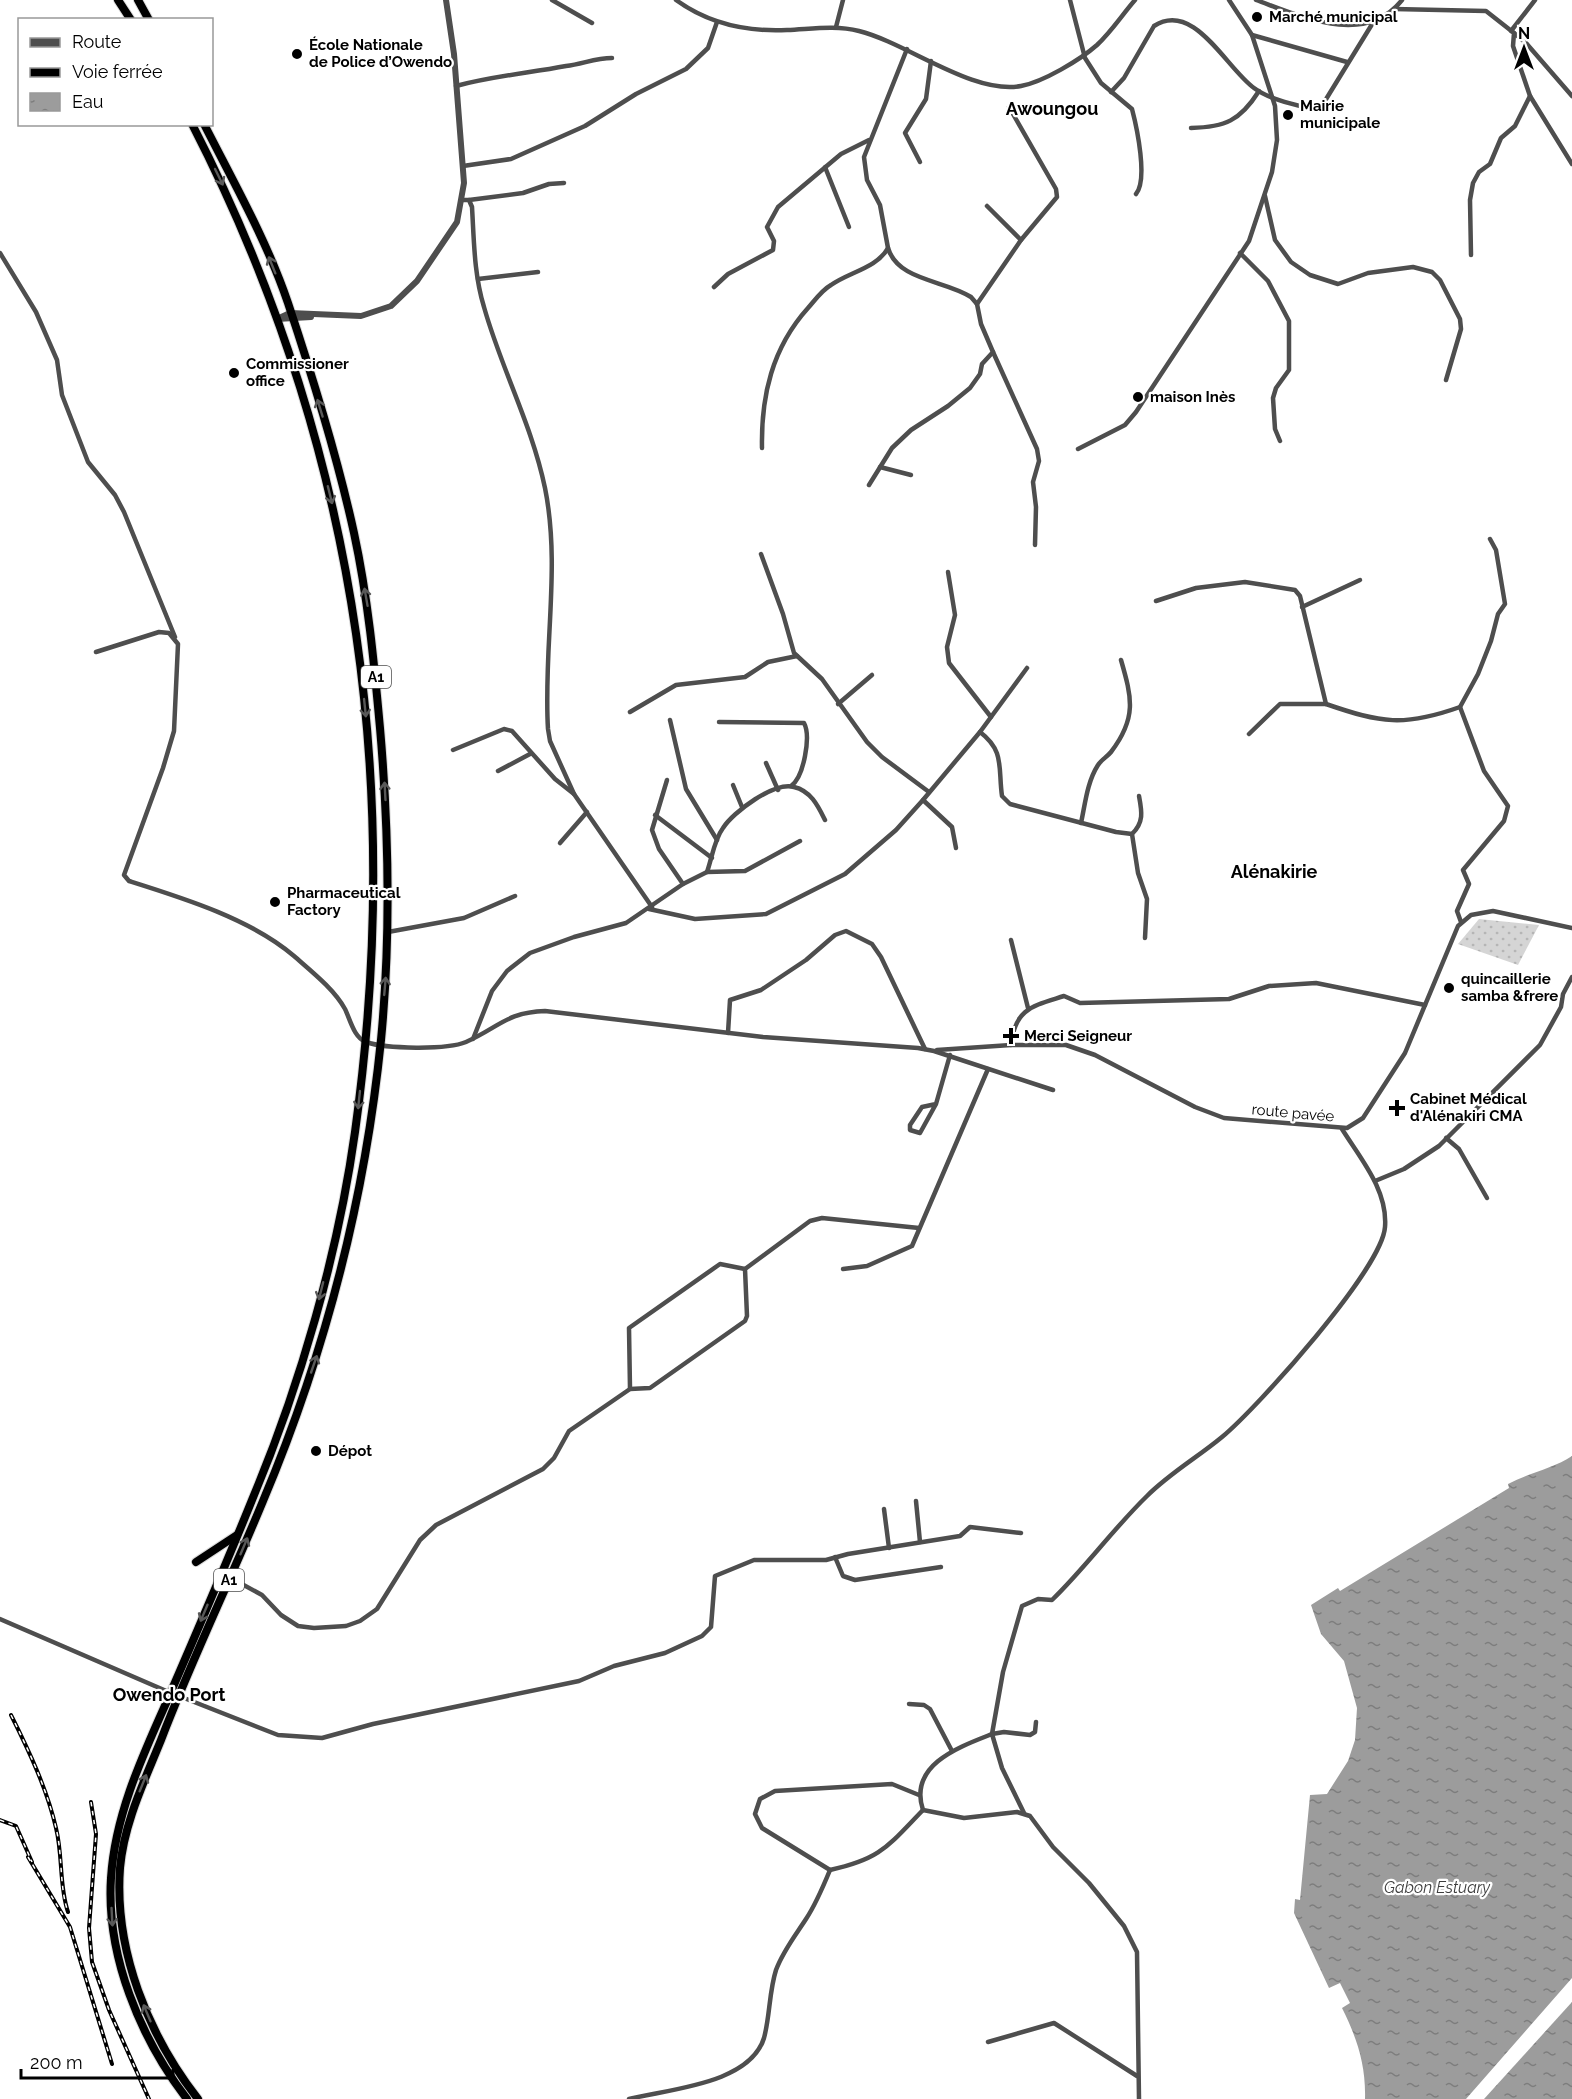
<svg xmlns="http://www.w3.org/2000/svg" width="1572" height="2099" font-family="Raleway,sans-serif">
<defs>
<pattern id="grass-dots" width="8" height="8" patternUnits="userSpaceOnUse" patternTransform="scale(1.5)"><rect width="8" height="8" fill="#d5d5d5"/><path d="M2 2h.1M6 6h.1" fill="none" stroke="#b5b5b5" stroke-width="1.8" stroke-linecap="round"/></pattern>
<pattern id="water-ripples" width="26" height="14" patternUnits="userSpaceOnUse" patternTransform="scale(1.5)"><rect width="26" height="14" fill="#9c9c9c"/><path d="M2 4q2-2 4 0t4 0M15 11q2-2 4 0t4 0" fill="none" stroke="#7d7d7d"/></pattern>
</defs>
<rect width="100%" height="100%" fill="#fff"/>
<polygon fill="url(#grass-dots)" points="1479,919 1539,925 1518,965 1458,944"/>
<g fill="url(#water-ripples)">
<path d="M1572,1456V1978L1466,2099H1365C1366,2065 1357,2038 1342,2008L1350,2003L1340,1983L1329,1988L1294,1913L1295,1899L1300,1900L1310,1795L1327,1794L1348,1761L1355,1740L1357,1708L1344,1661L1321,1634L1311,1605L1338,1588L1340,1591L1509,1488L1508,1484C1529,1473 1554,1468 1572,1456Z"/>
<polygon points="1572,2002 1572,2099 1484,2099"/>
</g>
<g fill="none" stroke-linecap="round" stroke-linejoin="round">
<defs>
<g id="trunk">
<polyline points="118,0 131,20"/>
<polyline points="138,0 149,20"/>
<polyline points="196,1562 237,1535"/>
<path d="M187,2099C140,2038 106,1955 111,1878C115,1815 142,1757 167,1701C196,1634 225,1567 252,1500C300,1386 338,1254 355,1132C404,780 355,441 192,124"/>
<path d="M198,2099C148,2035 114,1950 120,1868C124,1823 144,1782 161,1740C192,1659 230,1581 263,1501C325,1354 365,1198 381,1040C391,936 389,832 380,728C374,662 368,598 354,533C337,455 313,378 288,303C267,241 234,183 204,124"/>
</g>
</defs>
<use href="#trunk" stroke="#dbdbdb" stroke-width="10"/>
<g stroke="#4e4e4e" stroke-width="4.5">
<polyline points="552,0 592,23"/>
<path d="M676,0C709,24 746,32 787,30C812,29 835,25 859,31C907,43 973,95 1021,86C1043,82 1080,60 1097,45C1111,32 1122,15 1135,0"/>
<path d="M1070,0L1085,58L1101,83L1132,109C1137,128 1148,180 1136,194"/>
<path d="M1256,0C1300,16 1365,47 1402,0"/>
<polyline points="1394,9 1486,11 1514,33 1513,46 1530,96 1572,164"/>
<polyline points="836,27 843,0"/>
<polyline points="1511,31 1535,0"/>
<polyline points="1514,33 1526,43 1572,96"/>
<polyline points="1252,35 1347,62"/>
<path d="M456,86C493,76 529,73 566,66C583,64 595,58 612,58"/>
<path d="M1111,92L1124,78L1154,26C1194,0 1226,68 1254,88C1270,100 1296,105 1316,110L1320,109L1374,21"/>
<path d="M1191,128C1225,127 1240,121 1259,91"/>
<polyline points="920,162 905,133 926,99 931,61"/>
<polyline points="463,166 511,159 585,126 636,94 686,69 708,48 717,22"/>
<polyline points="825,167 849,227"/>
<polyline points="1265,196 1275,240 1291,262 1310,275 1338,284 1368,273 1413,267 1432,272 1440,280 1460,319 1461,329 1446,380"/>
<path d="M463,200H469L472,207C474,240 474,275 484,307C501,368 532,425 545,488C561,567 543,649 548,729L550,741L574,794"/>
<polyline points="469,200 523,193 549,184 564,183"/>
<polyline points="987,206 1021,240"/>
<polyline points="0,253 36,312 57,360 62,395 88,462 115,495 124,512 175,637"/>
<polyline points="1240,253 1268,281 1289,321 1289,370 1276,388 1273,398 1275,429 1280,441"/>
<polyline points="1471,255 1470,200 1473,183 1479,172 1490,164 1501,138 1515,126 1530,96"/>
<polyline points="478,279 538,272"/>
<polyline points="714,287 728,274 773,250 774,241 767,227 778,207 841,154 869,140"/>
<polyline points="977,304 1021,240 1057,197 1056,189 1009,107"/>
<polyline points="993,352 1037,449 1039,461 1033,482 1036,507 1035,545"/>
<path d="M762,448C761,396 772,348 808,308C815,300 822,290 831,285C849,272 877,268 888,248L880,205L867,180L864,157L907,49"/>
<polyline points="1078,449 1125,425 1136,412 1249,241 1272,172 1277,140 1275,106 1252,35 1229,0"/>
<polyline points="880,467 911,475"/>
<path d="M869,485L892,448L911,430L948,406L970,388L980,374L982,364L993,352L981,324L977,304L971,297C945,280 898,281 888,248"/>
<polyline points="761,554 783,614 794,653 822,679 867,742 882,757 929,792"/>
<polyline points="948,572 955,615 947,647 949,663 991,717"/>
<path d="M1156,601L1196,588L1245,582L1295,590L1300,596L1326,704C1381,723 1404,727 1460,707L1478,674L1491,641L1498,614L1505,604L1496,550L1490,539"/>
<polyline points="1302,607 1360,580"/>
<path d="M96,652L159,632L169,633L178,644L174,731L163,768L124,875L129,881C183,898 251,919 294,956C311,971 334,989 345,1009C350,1019 354,1038 366,1042C386,1049 447,1050 466,1042C498,1028 507,1012 545,1011L763,1037L918,1048L934,1051L1053,1090"/>
<polyline points="838,704 872,675"/>
<polyline points="1460,707 1484,771 1508,806 1504,821 1463,870 1469,884 1457,911 1461,922"/>
<polyline points="630,712 676,685 745,677 768,662 797,656"/>
<polyline points="670,720 686,789 717,840"/>
<path d="M719,722L804,723C811,736 804,777 791,786"/>
<path d="M980,732C1005,751 998,768 1002,796L1010,804L1116,832L1132,834"/>
<polyline points="1249,734 1280,704 1326,704"/>
<polyline points="453,750 504,729 512,731 555,779 574,794 652,907"/>
<polyline points="766,763 778,790"/>
<polyline points="498,771 530,754"/>
<polyline points="667,780 652,830 659,849 683,884"/>
<polyline points="733,785 742,807"/>
<path d="M1139,796C1142,812 1144,822 1132,834L1138,873L1147,899L1145,938"/>
<polyline points="923,800 952,827 956,848"/>
<polyline points="655,815 712,858"/>
<path d="M1081,823C1085,805 1087,782 1098,765C1101,760 1107,757 1111,752C1137,718 1132,698 1121,660"/>
<polyline points="560,843 587,812"/>
<path d="M707,872C712,858 714,840 723,828C733,812 775,781 794,787C811,791 818,806 825,820"/>
<polyline points="649,909 695,919 766,914 845,874 896,830 923,800 980,732 1027,668"/>
<polyline points="388,932 464,918 515,896"/>
<polyline points="1011,940 1028,1008"/>
<polyline points="728,1033 730,1000 761,990 806,960 835,935 846,931 872,944 881,957 925,1049"/>
<polyline points="473,1039 492,991 507,971 530,953 574,937 626,923 683,884 707,872 745,871 800,841"/>
<path d="M1011,1045C1015,1008 1033,1006 1064,996L1080,1003L1229,999L1269,986L1316,983L1425,1005"/>
<polyline points="937,1050 1011,1045 1066,1045 1095,1055 1195,1107 1224,1118 1347,1128 1363,1118 1405,1053 1458,926 1471,915 1493,911 1572,928"/>
<polyline points="936,1104 922,1107 910,1125 910,1130 920,1133 936,1104 950,1055"/>
<polyline points="1446,1138 1459,1149 1487,1198"/>
<polyline points="1375,1181 1404,1169 1439,1146 1540,1045 1561,1007 1563,994 1572,977"/>
<polyline points="843,1269 867,1266 912,1246 988,1069"/>
<polyline points="630,1389 629,1328 720,1264 745,1269"/>
<polyline points="916,1501 920,1542"/>
<polyline points="884,1509 889,1548"/>
<polyline points="835,1557 843,1576 855,1580 941,1567"/>
<polyline points="229,1577 262,1595 281,1615 298,1626 314,1628 346,1626 360,1621 377,1609 420,1540 436,1525 543,1469 554,1458 569,1431 630,1389 650,1388 745,1321 747,1316 745,1269 810,1221 822,1218 919,1228"/>
<polyline points="0,1619 171,1693"/>
<polyline points="179,1696 278,1735 322,1738 373,1724 579,1681 614,1666 665,1653 702,1636 711,1627 715,1576 754,1560 826,1560 848,1554 960,1536 970,1527 1021,1533"/>
<polyline points="909,1704 924,1705 930,1709 952,1751"/>
<path d="M1036,1722L1035,1732L1030,1735L1004,1732L992,1734L1003,1672L1022,1606L1038,1599L1052,1600C1086,1567 1113,1529 1147,1496C1170,1473 1198,1457 1222,1437C1258,1407 1382,1269 1385,1227C1388,1190 1360,1158 1342,1129"/>
<polyline points="923,1810 964,1818 1017,1812 1030,1816 1053,1847 1089,1883 1124,1926 1137,1952 1139,2099"/>
<path d="M923,1810C908,1765 959,1747 992,1734L1002,1768L1024,1813"/>
<polyline points="830,1870 762,1828 755,1814 760,1799 775,1791 892,1784 919,1795"/>
<polyline points="988,2042 1054,2023 1137,2076"/>
<path d="M629,2099C669,2089 750,2084 764,2038C770,2016 769,1992 776,1970C783,1951 795,1936 806,1919C816,1904 823,1887 830,1870C881,1859 888,1846 923,1810"/>
</g>
<g stroke="#4e4e4e" stroke-width="6">
<polyline points="277,319 290,313 361,316 391,306 417,281 457,222 464,183 454,54 446,0"/>
<polyline points="277,319 311,317"/>
</g>
<use href="#trunk" stroke="#000" stroke-width="8"/>
<defs>
<g id="rail">
<path d="M11,1715C29,1751 47,1789 56,1828C63,1856 59,1886 68,1912"/>
<polyline points="91,1802 96,1834 89,1928 92,1962 109,2010 149,2099"/>
<polyline points="0,1820 16,1826 32,1862"/>
<polyline points="28,1857 70,1927 112,2064"/>
</g>
</defs>
<use href="#rail" stroke="#000" stroke-width="4"/>
<use href="#rail" stroke="#fff" stroke-width="1.5" stroke-dasharray="4.5" stroke-linecap="butt"/>
</g>
<defs><path id="oneway-shaft" d="M-6 0H5M1.5-3L5.5 0L1.5 3" fill="none" stroke-width="1.6" stroke-linecap="round" stroke-linejoin="round" transform="scale(1.5)"/></defs>
<g stroke="#595959">
<use href="#oneway-shaft" transform="translate(219 177) rotate(64)"/>
<use href="#oneway-shaft" transform="translate(272 265) rotate(-112)"/>
<use href="#oneway-shaft" transform="translate(320 408) rotate(-107)"/>
<use href="#oneway-shaft" transform="translate(330 495) rotate(76)"/>
<use href="#oneway-shaft" transform="translate(366 597) rotate(-100)"/>
<use href="#oneway-shaft" transform="translate(365 708) rotate(84)"/>
<use href="#oneway-shaft" transform="translate(385 791) rotate(-93)"/>
<use href="#oneway-shaft" transform="translate(385 986) rotate(-85)"/>
<use href="#oneway-shaft" transform="translate(359 1100) rotate(96)"/>
<use href="#oneway-shaft" transform="translate(321 1291) rotate(104)"/>
<use href="#oneway-shaft" transform="translate(314 1364) rotate(-71)"/>
<use href="#oneway-shaft" transform="translate(244 1546) rotate(-67)"/>
<use href="#oneway-shaft" transform="translate(204 1613) rotate(113)"/>
<use href="#oneway-shaft" transform="translate(143 1783) rotate(-68)"/>
<use href="#oneway-shaft" transform="translate(112 1917) rotate(87)"/>
<use href="#oneway-shaft" transform="translate(147 2013) rotate(-113)"/>
</g>
<g fill="#000" stroke="#fff" stroke-width="2">
<circle cx="1257" cy="17" r="6"/>
<circle cx="297" cy="54" r="6"/>
<circle cx="1288" cy="115" r="6"/>
<circle cx="234" cy="373" r="6"/>
<circle cx="1138" cy="397" r="6"/>
<circle cx="275" cy="902" r="6"/>
<circle cx="1449" cy="988" r="6"/>
<path d="M1008 1027h6v6h6v6h-6v6h-6v-6h-6v-6h6z"/>
<path d="M1394 1099h6v6h6v6h-6v6h-6v-6h-6v-6h6z"/>
<circle cx="316" cy="1451" r="6"/>
</g>
<g text-anchor="middle" stroke-width="4.5" stroke-linejoin="round" paint-order="stroke">
<g fill="#fff" stroke="#4c4c4c" stroke-width="1.5">
<rect x="361" y="666" width="30" height="22" rx="4.5"/>
<rect x="214" y="1569" width="30" height="22" rx="4.5"/>
</g>
<g font-size="14" font-weight="bold" fill="#000">
<text x="376" y="682">A1</text>
<text x="229" y="1585">A1</text>
</g>
<g font-size="15" font-weight="bold" fill="#000" stroke="#fff" text-anchor="start">
<text x="1269" y="22">Marché municipal</text>
<text x="309" y="50">École Nationale<tspan x="309" dy="17">de Police d’Owendo</tspan></text>
<text x="1300" y="111">Mairie<tspan x="1300" dy="17">municipale</tspan></text>
<text x="246" y="369">Commissioner<tspan x="246" dy="17">office</tspan></text>
<text x="1150" y="402">maison Inès</text>
<text x="287" y="898">Pharmaceutical<tspan x="287" dy="17">Factory</tspan></text>
<text x="1461" y="984">quincaillerie<tspan x="1461" dy="17">samba &amp;frere</tspan></text>
<text x="1024" y="1041">Merci Seigneur</text>
<text x="1410" y="1104">Cabinet Médical<tspan x="1410" dy="17">d'Alénakiri CMA</tspan></text>
<text x="328" y="1456">Dépot</text>
</g>
<g font-size="15" fill="#000" stroke="#fff">
<text transform="translate(1293 1113) rotate(5)" y="5">route pavée</text>
</g>
<g font-size="16" font-style="italic" fill="#3d3d3d" stroke="#fff">
<text x="1437" y="1893">Gabon Estuary</text>
</g>
<g font-size="18" font-weight="bold" fill="#000" stroke="#fff">
<text x="1052" y="115">Awoungou</text>
<text x="1274" y="878">Alénakirie</text>
<text x="169" y="1701">Owendo Port</text>
</g>
</g>
<rect x="18" y="18" width="195" height="108" fill="#ffffff" stroke="#999999" stroke-width="1.5"/>
<rect x="30" y="38" width="30" height="9" fill="#4e4e4e" stroke="#999999" stroke-width="1.5"/>
<text x="72" y="48" font-size="18" fill="#000000">Route</text>
<rect x="30" y="68" width="30" height="9" fill="#000000" stroke="#999999" stroke-width="1.5"/>
<text x="72" y="78" font-size="18" fill="#000000">Voie ferrée</text>
<rect x="30" y="93" width="30" height="18" fill="url(#water-ripples)" stroke="#999999" stroke-width="1.5"/>
<text x="72" y="108" font-size="18" fill="#000000">Eau</text>
<g transform="translate(1524 48)" stroke="#ffffff" stroke-width="4.5" paint-order="stroke">
<path d="M0-4.5L10 22L0 15L-10 22Z" fill="#000000"/>
<text y="-9" font-size="16" font-weight="bold" text-anchor="middle" fill="#000000">N</text>
</g>
<path d="M21 2069v9h152v-9" fill="none" stroke="#000000" stroke-width="3"/>
<text x="30" y="2069" font-size="18" fill="#000000" stroke="#ffffff" stroke-width="4.5" paint-order="stroke">200 m</text>
</svg>
